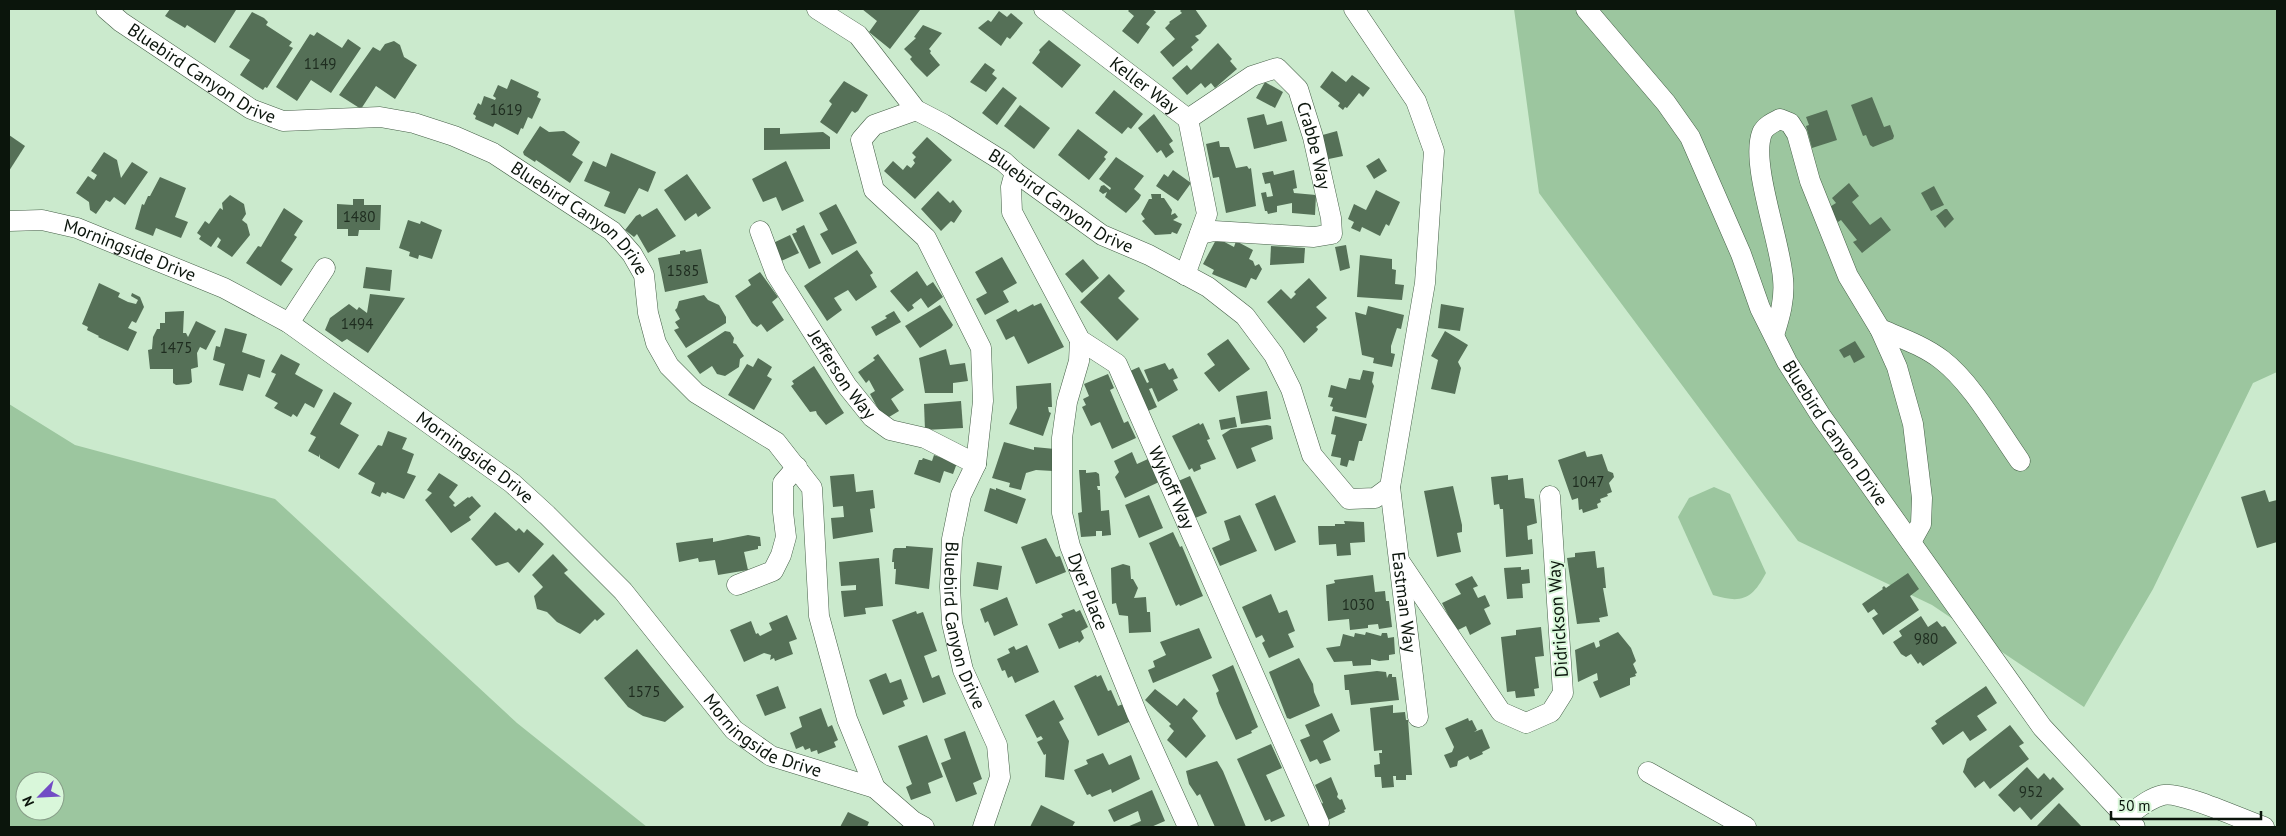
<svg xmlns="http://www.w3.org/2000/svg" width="2286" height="836" font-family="'PT Sans',sans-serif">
<rect width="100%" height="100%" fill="#cbeacd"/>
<g fill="#9cc69f" fill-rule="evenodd">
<polygon points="1514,9 2277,9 2277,372 2253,383 2153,589 2084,707 1932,605 1798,541 1539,193"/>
<path d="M9,404L75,445L275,499L517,723L647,827H9ZM25,781H55V811H25Z"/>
<path d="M1714,487L1730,494L1766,573C1752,599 1742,604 1713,595L1678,517L1689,498Z"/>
</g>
<g fill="#557057">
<polygon points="170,9 234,9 236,10 215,43 187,25 185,28 165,16"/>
<polygon points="862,9 919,9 920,10 890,49 869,32 877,21"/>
<polygon points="1130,9 1152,9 1156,12 1146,24 1150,27 1138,44 1122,31 1134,16 1128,11"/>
<polygon points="1182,9 1195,9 1207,26 1200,34 1195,36 1199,40 1191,47 1193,50 1173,67 1160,52 1175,39 1165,28 1170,23 1169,22 1182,13 1180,11"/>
<polygon points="999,11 1007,17 1011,13 1023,23 1010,39 1007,37 1001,46 978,28 988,20 991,22"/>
<polygon points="252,12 264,18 268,22 266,25 292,42 289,46 293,48 267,88 265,87 263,90 240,75 250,60 229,47"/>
<polygon points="923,25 942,33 929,49 931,51 930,53 940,65 927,77 915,65 910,59 912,57 904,49 916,38 914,37"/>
<polygon points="317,32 342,48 348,39 361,48 331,93 311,80 297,101 276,87 310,34 314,36"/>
<polygon points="1049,40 1081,65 1062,88 1032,63 1040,52 1039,50"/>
<polygon points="394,41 400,45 404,57 417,65 395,99 376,86 361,109 339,95 373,47 380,51 385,44"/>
<polygon points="1218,43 1232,59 1230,61 1237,69 1215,88 1211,83 1205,88 1201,83 1187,95 1172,78 1187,65 1191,70"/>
<polygon points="985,63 995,70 992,74 997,78 986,92 970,82"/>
<polygon points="1332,71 1346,82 1352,75 1370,88 1363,97 1359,93 1347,108 1345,107 1343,110 1338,106 1340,103 1320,87"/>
<polygon points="511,79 539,92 537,97 541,99 532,119 528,117 523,129 521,128 518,135 495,123 493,127 475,119 476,116 473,114 478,103 481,105 484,96 495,100 496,98 493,96 498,85 507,89"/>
<polygon points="844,81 868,95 858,111 855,113 852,111 837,134 820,122 832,104 829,101"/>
<polygon points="1265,82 1283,92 1275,108 1256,98"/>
<polygon points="1003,87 1017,98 997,125 982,113"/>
<polygon points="1114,90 1143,114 1131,129 1128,127 1122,134 1095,113"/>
<polygon points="1872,97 1884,127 1890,125 1894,136 1893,139 1873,147 1870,145 1866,135 1863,136 1851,105"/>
<polygon points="1020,105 1050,128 1034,149 1004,126"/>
<polygon points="1827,110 1837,140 1812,148 1806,126 1809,125 1806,117"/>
<polygon points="1154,114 1173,141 1169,144 1174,152 1166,158 1161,150 1157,153 1138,128"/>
<polygon points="1264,114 1267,125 1282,121 1287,141 1254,149 1247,118"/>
<polygon points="540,126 549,132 564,131 580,142 572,155 583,162 570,183 536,160 535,162 524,155 523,152"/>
<polygon points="764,128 780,128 780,134 823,132 830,137 830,149 764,150"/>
<polygon points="1078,129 1108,152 1104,157 1106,159 1089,180 1058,155"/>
<polygon points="1337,131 1343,156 1324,160 1319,136"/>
<polygon points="9,135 25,146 9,171"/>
<polygon points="927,137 952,160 915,199 884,171 893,161 903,170 907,165 911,168 915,163 913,160 916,157 912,153"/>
<polygon points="1219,141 1220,147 1229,147 1236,168 1247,166 1249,169 1251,168 1256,206 1226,213 1219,177 1213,178 1206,144"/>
<polygon points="104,152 117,160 121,178 132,162 148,172 125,205 114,197 110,202 106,200 96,214 90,210 89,202 76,193 88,176 94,180 97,175 91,171"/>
<polygon points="611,153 656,172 648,192 639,188 625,214 604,206 610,192 584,181 593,161 606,167"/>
<polygon points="1116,157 1144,176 1134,189 1141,195 1139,199 1126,213 1105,197 1107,192 1103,194 1099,191 1101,186 1104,185 1110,190 1111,188 1099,179"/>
<polygon points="1379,158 1387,171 1374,179 1366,166"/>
<polygon points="786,161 804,201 782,211 776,197 763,202 752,179"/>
<polygon points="1173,170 1191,183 1178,201 1156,186 1164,174 1168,177"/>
<polygon points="1294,170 1297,188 1293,189 1294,193 1316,195 1315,215 1292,213 1292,203 1277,206 1277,212 1268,214 1267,211 1265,211 1261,193 1266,192 1267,197 1273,196 1270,183 1265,184 1262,173 1273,171 1274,175"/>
<polygon points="687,174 711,208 698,217 696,213 685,221 664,190"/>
<polygon points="160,177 186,188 175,217 188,222 181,238 156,228 153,236 135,229 142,204 144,205 148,196 150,196"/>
<polygon points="1849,183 1859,196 1852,202 1870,225 1881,217 1891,230 1862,253 1853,242 1857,240 1841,220 1838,222 1828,208 1836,203 1832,198"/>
<polygon points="1934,186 1944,205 1931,211 1921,193"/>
<polygon points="1376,190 1400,202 1389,226 1386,224 1380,236 1362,227 1360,232 1351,228 1354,222 1348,219 1354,204 1366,210"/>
<polygon points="938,191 950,203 953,200 962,211 954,223 951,221 941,231 921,209"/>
<polygon points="1151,194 1161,194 1161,198 1164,198 1172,210 1171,215 1175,213 1178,217 1173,220 1182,224 1177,234 1172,232 1171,234 1155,235 1142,221 1145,219 1141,214 1149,199 1152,199"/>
<polygon points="230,195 244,204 246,214 242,220 247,224 250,235 232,257 217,247 221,240 218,237 211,247 199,239 201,236 197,233 205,221 209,224 220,208 223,210 222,203"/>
<polygon points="353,199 364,199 364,205 381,205 380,230 359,230 358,236 348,236 348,229 337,229 337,204 353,205"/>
<polygon points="836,204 857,243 832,255 820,234 828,230 819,213"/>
<polygon points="284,208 303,221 294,235 297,237 281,261 293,269 281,286 246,263 258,246 261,247"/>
<polygon points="657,208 676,236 648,253 637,234 634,237 625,230 636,216 640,214 642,217"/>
<polygon points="1945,209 1947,209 1954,219 1945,228 1936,216"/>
<polygon points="408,220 420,224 421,221 442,230 432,259 419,255 418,259 409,256 410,252 399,248"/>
<polygon points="804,225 821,263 809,269 792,234 797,232 796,229"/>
<polygon points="790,235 799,253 779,262 771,244"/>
<polygon points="1217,238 1234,247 1236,241 1253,250 1249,259 1253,261 1255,266 1259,264 1262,269 1256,280 1251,278 1246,288 1212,274 1214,270 1203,264"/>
<polygon points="1346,245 1350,268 1340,271 1335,247"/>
<polygon points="1271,246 1305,248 1304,263 1270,265"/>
<polygon points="701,249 708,283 665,292 658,258 680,254 680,251 685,250 686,252"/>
<polygon points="857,250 873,273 870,275 877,287 856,301 848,290 834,298 842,310 827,321 804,286"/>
<polygon points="1360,255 1392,259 1392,269 1396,270 1395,284 1404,285 1402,300 1357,297"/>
<polygon points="1002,257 1017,283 1003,291 1009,302 985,315 976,299 987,293 975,272"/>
<polygon points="1083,259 1099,278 1082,293 1065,274"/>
<polygon points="366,267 392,270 390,291 363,288"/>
<polygon points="917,271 927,286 933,282 943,297 928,308 921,298 912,305 914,308 908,312 890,291"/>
<polygon points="760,272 778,297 772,302 784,320 767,332 761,324 757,327 752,323 735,296 751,285 748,280"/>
<polygon points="1109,274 1125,291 1118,298 1139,319 1117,341 1080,302"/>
<polygon points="1309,278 1327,298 1316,307 1327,318 1316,327 1318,329 1317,331 1304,343 1267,302 1281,289 1291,299 1296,294 1294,292"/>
<polygon points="99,283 120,293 118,297 128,302 136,304 138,300 131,296 132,293 140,297 144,307 136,323 132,321 128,328 137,332 128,351 98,337 99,336 87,330 88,327 82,324"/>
<polygon points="370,294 405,298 368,353 347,339 342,342 325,330 330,318 349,304 357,310 359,307 367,313"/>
<polygon points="704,295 708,300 719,305 726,317 726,323 686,348 674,330 679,328 675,322 680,319 675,310 677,308 679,301"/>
<polygon points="1041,303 1064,347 1028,364 1014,336 1006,340 996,320 1016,309 1018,312 1033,304 1034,306"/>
<polygon points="1441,304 1464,308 1460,331 1438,328"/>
<polygon points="940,305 953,325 951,328 920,348 905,326"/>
<polygon points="1368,306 1404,315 1401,329 1397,328 1391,346 1391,353 1395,354 1392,367 1373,363 1374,358 1362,355 1355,312 1366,315"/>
<polygon points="184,311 183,333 186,333 188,337 196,321 216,331 206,350 200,347 197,353 198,367 191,369 192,382 189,384 176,385 173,383 173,369 150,369 148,350 152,349 153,337 157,329 160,329 160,323 165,323 165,312"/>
<polygon points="894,311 901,322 876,336 871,327 887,318 885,316"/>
<polygon points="225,328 247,334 242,352 265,360 260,378 248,374 243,391 219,385 225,364 213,360 216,346 220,347"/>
<polygon points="725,331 730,332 734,338 733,343 736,344 744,356 740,359 739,367 725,376 717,374 712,366 700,374 687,356"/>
<polygon points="1445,331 1468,345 1458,362 1461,368 1455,394 1431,389 1438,360 1431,356"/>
<polygon points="1228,339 1250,369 1219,392 1204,373 1215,365 1207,354"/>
<polygon points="1855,341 1865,357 1854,363 1850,355 1844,358 1839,350"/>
<polygon points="946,349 950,365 965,363 968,381 953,383 953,393 925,393 919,358"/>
<polygon points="281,354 300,364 295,374 323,390 314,408 305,403 297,417 293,414 291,417 274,408 278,403 265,396 276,374 271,372"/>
<polygon points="878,354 904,390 891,399 899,411 884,420 870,394 875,391 869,380 866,383 858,372 875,360 873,358"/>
<polygon points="758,358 772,367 767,376 772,379 754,410 728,395 747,364 753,367"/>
<polygon points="1165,363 1169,370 1173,368 1178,378 1173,380 1178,390 1158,402 1152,388 1149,389 1157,407 1148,411 1130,371 1139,367 1147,383 1149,382 1144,370"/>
<polygon points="814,366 844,413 826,425 817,414 816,411 810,412 791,386 794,384 792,381"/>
<polygon points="1363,370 1374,372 1372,382 1374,386 1366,418 1332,411 1333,407 1330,406 1333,398 1328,397 1331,385 1346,389 1349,378 1360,380"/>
<polygon points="1108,374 1114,388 1110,390 1124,423 1128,421 1136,438 1112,449 1100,422 1091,426 1082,407 1086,405 1083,399 1089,396 1084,384"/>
<polygon points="1051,383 1052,407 1048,407 1049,412 1051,413 1043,436 1009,424 1017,408 1016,386"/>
<polygon points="1267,391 1271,419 1241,424 1236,396"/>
<polygon points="334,392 352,403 340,424 359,435 339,469 320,458 320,454 319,457 308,451 316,437 310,434"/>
<polygon points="961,401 963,428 925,430 924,404"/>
<polygon points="1335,416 1367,424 1362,441 1359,441 1354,461 1349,460 1347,467 1340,465 1341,458 1331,456 1336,435 1331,434"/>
<polygon points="1235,417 1237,427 1221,430 1219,420"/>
<polygon points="1199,423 1200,425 1203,423 1210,439 1207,440 1216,459 1200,465 1201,469 1194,472 1192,468 1189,470 1172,436"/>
<polygon points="1267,425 1271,426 1273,439 1251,448 1256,461 1237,469 1222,435 1231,429"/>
<polygon points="388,431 407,438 402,449 414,454 407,473 416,476 404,499 387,492 386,494 382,492 380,497 371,493 375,483 358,474 378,445 382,446"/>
<polygon points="1004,442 1034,450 1034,447 1055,449 1053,471 1036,470 1026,473 1021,490 1009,487 1010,483 992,478"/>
<polygon points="1585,451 1587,457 1602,454 1608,471 1613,473 1614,477 1609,483 1612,492 1607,494 1608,496 1600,499 1601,502 1597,504 1598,508 1583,513 1582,509 1579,510 1578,498 1572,500 1558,460"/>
<polygon points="1132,452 1137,464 1148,459 1159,482 1125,498 1115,477 1119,472 1114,461"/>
<polygon points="934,455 957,463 953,474 944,471 940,483 914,474 919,460 922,460 923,458 932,461"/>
<polygon points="1079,470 1086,470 1086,473 1096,472 1099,474 1100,486 1097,486 1098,490 1100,490 1101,511 1109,510 1111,535 1102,536 1102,531 1096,531 1096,536 1081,537 1078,513 1082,512"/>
<polygon points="439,473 458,485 449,497 455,503 453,505 455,507 468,497 469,498 472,496 481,506 469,517 471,520 451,533 425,500 432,493 427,490"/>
<polygon points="854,474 856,492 873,490 875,508 870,509 873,532 833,539 831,518 844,517 843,506 833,507 830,476"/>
<polygon points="1508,475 1508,480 1523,478 1525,498 1534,499 1537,523 1527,526 1528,540 1532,539 1533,554 1506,557 1503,509 1500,509 1499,504 1494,505 1491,477"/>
<polygon points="1190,476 1207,513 1193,519 1176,482"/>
<polygon points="1453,486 1462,525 1462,532 1457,533 1461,552 1437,557 1424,491"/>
<polygon points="990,488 996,490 996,488 1026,499 1017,524 984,511"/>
<polygon points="2265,490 2269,502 2277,500 2277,542 2257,548 2241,497"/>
<polygon points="1149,495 1163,528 1139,538 1125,505"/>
<polygon points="1275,495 1296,542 1275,551 1255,504"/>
<polygon points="495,512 516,531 519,528 524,533 527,529 544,544 519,573 508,562 496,566 471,539"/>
<polygon points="1240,515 1257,551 1220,566 1212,548 1230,540 1224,521"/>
<polygon points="1344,521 1364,522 1365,542 1350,543 1351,555 1337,556 1336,544 1319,545 1318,526 1335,526 1335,524 1345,524"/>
<polygon points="1173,532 1180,547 1182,546 1203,596 1180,606 1179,604 1176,606 1149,543"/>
<polygon points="748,535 760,537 761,546 758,546 758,549 744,552 748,570 718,575 715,560 699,562 698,558 679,562 676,543 713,538 713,542"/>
<polygon points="1046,538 1056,557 1060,556 1066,572 1036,584 1021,547"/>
<polygon points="906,546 933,548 929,589 895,584 896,569 894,569 894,562 892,562 893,550 895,548 906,548"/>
<polygon points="1595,551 1597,568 1604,567 1606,588 1603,588 1608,616 1599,618 1600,622 1577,624 1567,558 1575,557 1575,553"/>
<polygon points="553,554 568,570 564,573 605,614 597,621 595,619 580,634 557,622 547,612 537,609 534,596 543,587 532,575"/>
<polygon points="879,558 883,606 865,608 866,614 844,617 841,591 856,590 856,585 841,586 839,562"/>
<polygon points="977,562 1002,566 998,590 973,586"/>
<polygon points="1123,564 1130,566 1131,579 1133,579 1138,588 1134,598 1146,597 1147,612 1150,612 1151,632 1129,633 1128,616 1119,615 1116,603 1112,604 1111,568"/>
<polygon points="1521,567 1521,570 1529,569 1530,583 1522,584 1523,598 1507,599 1504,568"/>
<polygon points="1908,573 1919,589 1910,596 1919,610 1883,635 1872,618 1878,614 1874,609 1868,613 1862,604 1883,589 1882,588 1884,586 1886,588"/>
<polygon points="1373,575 1375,592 1385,591 1386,601 1389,601 1392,627 1379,629 1378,624 1368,625 1368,628 1350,630 1349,619 1328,621 1326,585 1335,583 1334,580"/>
<polygon points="1472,576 1478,586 1473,588 1478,598 1485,595 1490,606 1484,609 1491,624 1470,635 1466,626 1456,631 1442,603 1461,594 1455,584"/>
<polygon points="1271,594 1279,613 1287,610 1295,631 1288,634 1294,647 1269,658 1262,643 1265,641 1262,635 1256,638 1242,607"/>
<polygon points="1007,597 1018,625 994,636 988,621 985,623 980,609"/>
<polygon points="1074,609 1076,612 1080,610 1088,627 1081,631 1084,638 1079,643 1078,641 1059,649 1048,624 1063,617 1061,614"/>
<polygon points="916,611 917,614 923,612 937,651 924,656 932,678 939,675 946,694 923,703 892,620"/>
<polygon points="787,615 797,639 789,642 793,654 775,661 774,658 770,660 771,655 764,653 744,662 730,630 751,621 756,634 758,633 760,636 772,630 769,623"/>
<polygon points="1921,616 1928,627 1937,621 1942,627 1945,626 1957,643 1923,666 1920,662 1918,664 1911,654 1906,657 1901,654 1893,642 1902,636 1899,631"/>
<polygon points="1541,627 1544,656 1535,657 1539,688 1534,689 1535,696 1516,698 1515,691 1507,692 1501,637 1516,635 1516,630"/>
<polygon points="1199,628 1212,658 1153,683 1148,670 1155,667 1153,661 1166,655 1160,642"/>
<polygon points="1366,632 1381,636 1382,633 1387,633 1388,638 1394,637 1395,654 1389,655 1389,660 1379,661 1371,659 1371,665 1353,666 1352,661 1334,662 1326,648 1340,646 1343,634 1354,637 1355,633 1365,635"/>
<polygon points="1618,632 1631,648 1636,661 1633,664 1637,673 1635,674 1636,676 1630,678 1630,685 1600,698 1593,682 1598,680 1597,673 1578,682 1575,650 1594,642 1596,648 1600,646 1599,641"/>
<polygon points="1027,645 1039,672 1015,683 1012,676 1008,678 1005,670 1002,671 997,659 1010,653 1008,649 1014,646 1016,650"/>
<polygon points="637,649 684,707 665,722 643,716 628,707 604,678"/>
<polygon points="1299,658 1313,684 1314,692 1320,706 1290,719 1287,718 1269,672"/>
<polygon points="1233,665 1258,727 1251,731 1252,733 1236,740 1219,703 1216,693 1219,691 1212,675"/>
<polygon points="1377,671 1386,672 1387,678 1389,674 1392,674 1392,677 1396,677 1399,700 1351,705 1349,690 1345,690 1344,675"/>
<polygon points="886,673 890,683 901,679 908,699 903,701 905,706 883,715 869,680"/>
<polygon points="1096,675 1097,677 1101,675 1108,691 1111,690 1118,706 1123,704 1131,721 1098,736 1074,686"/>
<polygon points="778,686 786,708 765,716 756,695"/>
<polygon points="1986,686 1997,703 1977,716 1987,730 1970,741 1963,731 1943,745 1931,728 1937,724 1935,721"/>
<polygon points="1155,689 1177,706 1184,698 1198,711 1192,718 1206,736 1186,758 1167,740 1174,731 1169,726 1171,724 1145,700"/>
<polygon points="1054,700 1064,719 1059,722 1069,741 1064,780 1045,777 1046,754 1044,755 1037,742 1043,739 1041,736 1037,738 1025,715"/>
<polygon points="1393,705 1393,713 1405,712 1406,720 1408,720 1412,775 1406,775 1406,780 1396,780 1396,776 1393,776 1394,787 1382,788 1381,777 1375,777 1374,765 1380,764 1379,753 1382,753 1382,750 1374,751 1370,708"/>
<polygon points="821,708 828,727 832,725 838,740 834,742 836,747 818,754 817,750 811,752 810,748 805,750 803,746 796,749 790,733 802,727 799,717"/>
<polygon points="1332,713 1340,731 1323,741 1331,760 1320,764 1317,759 1310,762 1300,740 1310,736 1305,725"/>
<polygon points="1468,718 1469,721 1472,720 1477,730 1474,732 1482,729 1490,748 1482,752 1483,754 1470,760 1468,756 1458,761 1457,766 1450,768 1444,755 1452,752 1454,747 1445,728"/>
<polygon points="2010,725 2024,743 2019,746 2029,759 1990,789 1984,781 1975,788 1963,772 1967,759"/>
<polygon points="965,731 982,779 973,783 977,794 956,802 941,763 951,759 944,739"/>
<polygon points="927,735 943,777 928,783 931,793 911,800 906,787 912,784 898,746"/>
<polygon points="1271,744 1282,768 1266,775 1285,816 1271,822 1270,819 1265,821 1237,759"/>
<polygon points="1103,753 1109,765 1131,755 1140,779 1112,793 1111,789 1092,797 1090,794 1087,795 1074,770 1088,764 1086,760"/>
<polygon points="1217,761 1223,771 1246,827 1215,827 1200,794 1197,796 1189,784 1186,771"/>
<polygon points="2027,767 2038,779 2044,773 2050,780 2053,777 2064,789 2031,820 2020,807 2014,812 1998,795"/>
<polygon points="1331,777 1338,794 1337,797 1340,800 1342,799 1346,809 1344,810 1345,812 1326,821 1319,805 1323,803 1315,785"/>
<polygon points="1152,790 1165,821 1151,827 1127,827 1141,821 1138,811 1114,822 1108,810"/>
<polygon points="2059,803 2082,827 2036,827"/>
<polygon points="1041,805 1075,822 1072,827 1030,827"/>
<polygon points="848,812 869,822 867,827 840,827"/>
</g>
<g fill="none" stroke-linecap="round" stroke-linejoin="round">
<defs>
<g id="minor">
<path id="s1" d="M106,9L121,22L251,109L283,121L380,117L414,123L454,136L493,153L612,231L632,254L644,275L648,313L656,343L669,366L696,393L776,442L812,488L819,616L847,719L875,788L913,821L924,827"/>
<path id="s2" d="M817,9L858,35L916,110L943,124L1004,162L1015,172L1102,235L1149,255L1208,287L1245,316L1274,355L1291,389L1312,455L1349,499L1375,498L1390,487L1425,283L1434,151L1416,101L1354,9"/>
<path id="s3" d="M1044,9L1188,119L1207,214L1185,275"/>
<path id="s4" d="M1586,9L1666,103L1690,137L1741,254L1760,308L1787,362L1821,416L2042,727L2135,827"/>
<path id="s5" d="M916,110L874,125L861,140L874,190L926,238L981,348L983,401L976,464L961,495L952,539L950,587L952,623L963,670L997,745L1000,777L983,827"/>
<path id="s6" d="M1188,119L1252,76L1277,68L1298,89L1313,137L1331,218L1332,234L1314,237L1214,231L1200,234"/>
<path id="s7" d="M1015,172L1011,187L1012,212L1080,340L1117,364L1319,823"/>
<path id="s8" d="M9,221L42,220L77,228L224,288L289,323L512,483L547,515L623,591L734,730L771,756L875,788"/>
<path id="s9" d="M760,231L776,274L847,386L872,417L890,430L925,438L976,464"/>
<polyline points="289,323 325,268"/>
<path d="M1880,329C1901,338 1924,346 1942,360C1972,383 1998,430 2020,461"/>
<path d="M1774,335C1780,316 1785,299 1783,279C1781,243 1750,164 1762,133C1765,126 1774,122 1780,119L1790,123L1797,134L1810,181L1848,276L1880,329L1897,367L1913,424L1922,498L1921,524L1911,542"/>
<path id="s10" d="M1080,340L1079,361L1067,402L1062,438V513L1070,546L1092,603L1137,714L1188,827"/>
<path id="s11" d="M1390,487L1418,717"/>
<polyline points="1400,562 1501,712 1526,723 1551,712 1563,693 1550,496"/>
<polyline points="737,585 773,571 781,555 786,537 783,512 783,483 797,467"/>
<polyline points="1648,772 1746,827"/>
<path d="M2126,817C2137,809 2149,798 2163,795C2181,791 2243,820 2264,827"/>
</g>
</defs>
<use href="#minor" stroke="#455f47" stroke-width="21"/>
<use href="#minor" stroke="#fff" stroke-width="20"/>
</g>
<g text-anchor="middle" stroke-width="4" stroke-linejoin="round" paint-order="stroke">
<g font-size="15" fill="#1e2c1f">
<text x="320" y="69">1149</text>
<text x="506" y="115">1619</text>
<text x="359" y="222">1480</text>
<text x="683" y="276">1585</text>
<text x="357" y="329">1494</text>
<text x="176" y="353">1475</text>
<text x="1588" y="487">1047</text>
<text x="1358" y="610">1030</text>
<text x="1926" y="644">980</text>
<text x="644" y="697">1575</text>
<text x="2031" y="797">952</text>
</g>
<g font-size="18" fill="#0b150c" stroke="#d9f7da">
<text dy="6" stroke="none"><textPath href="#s1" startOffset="116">Bluebird Canyon Drive</textPath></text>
<text dy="6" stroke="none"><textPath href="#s3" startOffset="126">Keller Way</textPath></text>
<text dy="6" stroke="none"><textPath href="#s6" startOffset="192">Crabbe Way</textPath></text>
<text dy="6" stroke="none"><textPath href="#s2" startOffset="315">Bluebird Canyon Drive</textPath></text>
<text dy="6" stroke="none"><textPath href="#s1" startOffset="536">Bluebird Canyon Drive</textPath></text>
<text dy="6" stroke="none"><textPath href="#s8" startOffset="126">Morningside Drive</textPath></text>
<text dy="6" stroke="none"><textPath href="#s9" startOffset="166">Jefferson Way</textPath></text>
<text dy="6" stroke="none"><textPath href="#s4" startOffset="496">Bluebird Canyon Drive</textPath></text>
<text dy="6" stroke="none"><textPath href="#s8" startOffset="531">Morningside Drive</textPath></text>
<text dy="6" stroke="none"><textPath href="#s7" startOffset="365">Wykoff Way</textPath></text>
<text dy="6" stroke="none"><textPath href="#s10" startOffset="258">Dyer Place</textPath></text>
<text dy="6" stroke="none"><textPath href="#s11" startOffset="116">Eastman Way</textPath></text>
<text transform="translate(1558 619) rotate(-94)" y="6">Didrickson Way</text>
<text dy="6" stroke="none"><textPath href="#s5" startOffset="594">Bluebird Canyon Drive</textPath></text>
<text dy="6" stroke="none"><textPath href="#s8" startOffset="936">Morningside Drive</textPath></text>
</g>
</g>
<rect width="2286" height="836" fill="none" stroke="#0b150c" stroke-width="20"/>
<g transform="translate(40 796) rotate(246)"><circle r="24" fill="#d9f7da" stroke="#879d88"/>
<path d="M0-4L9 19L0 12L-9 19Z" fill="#724cc5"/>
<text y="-8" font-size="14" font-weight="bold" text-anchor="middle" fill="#0b150c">N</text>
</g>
<path d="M2111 811v8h150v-8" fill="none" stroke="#0b150c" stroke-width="2.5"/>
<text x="2118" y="811" font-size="15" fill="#0b150c" stroke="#d9f7da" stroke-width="4" paint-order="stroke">50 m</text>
</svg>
